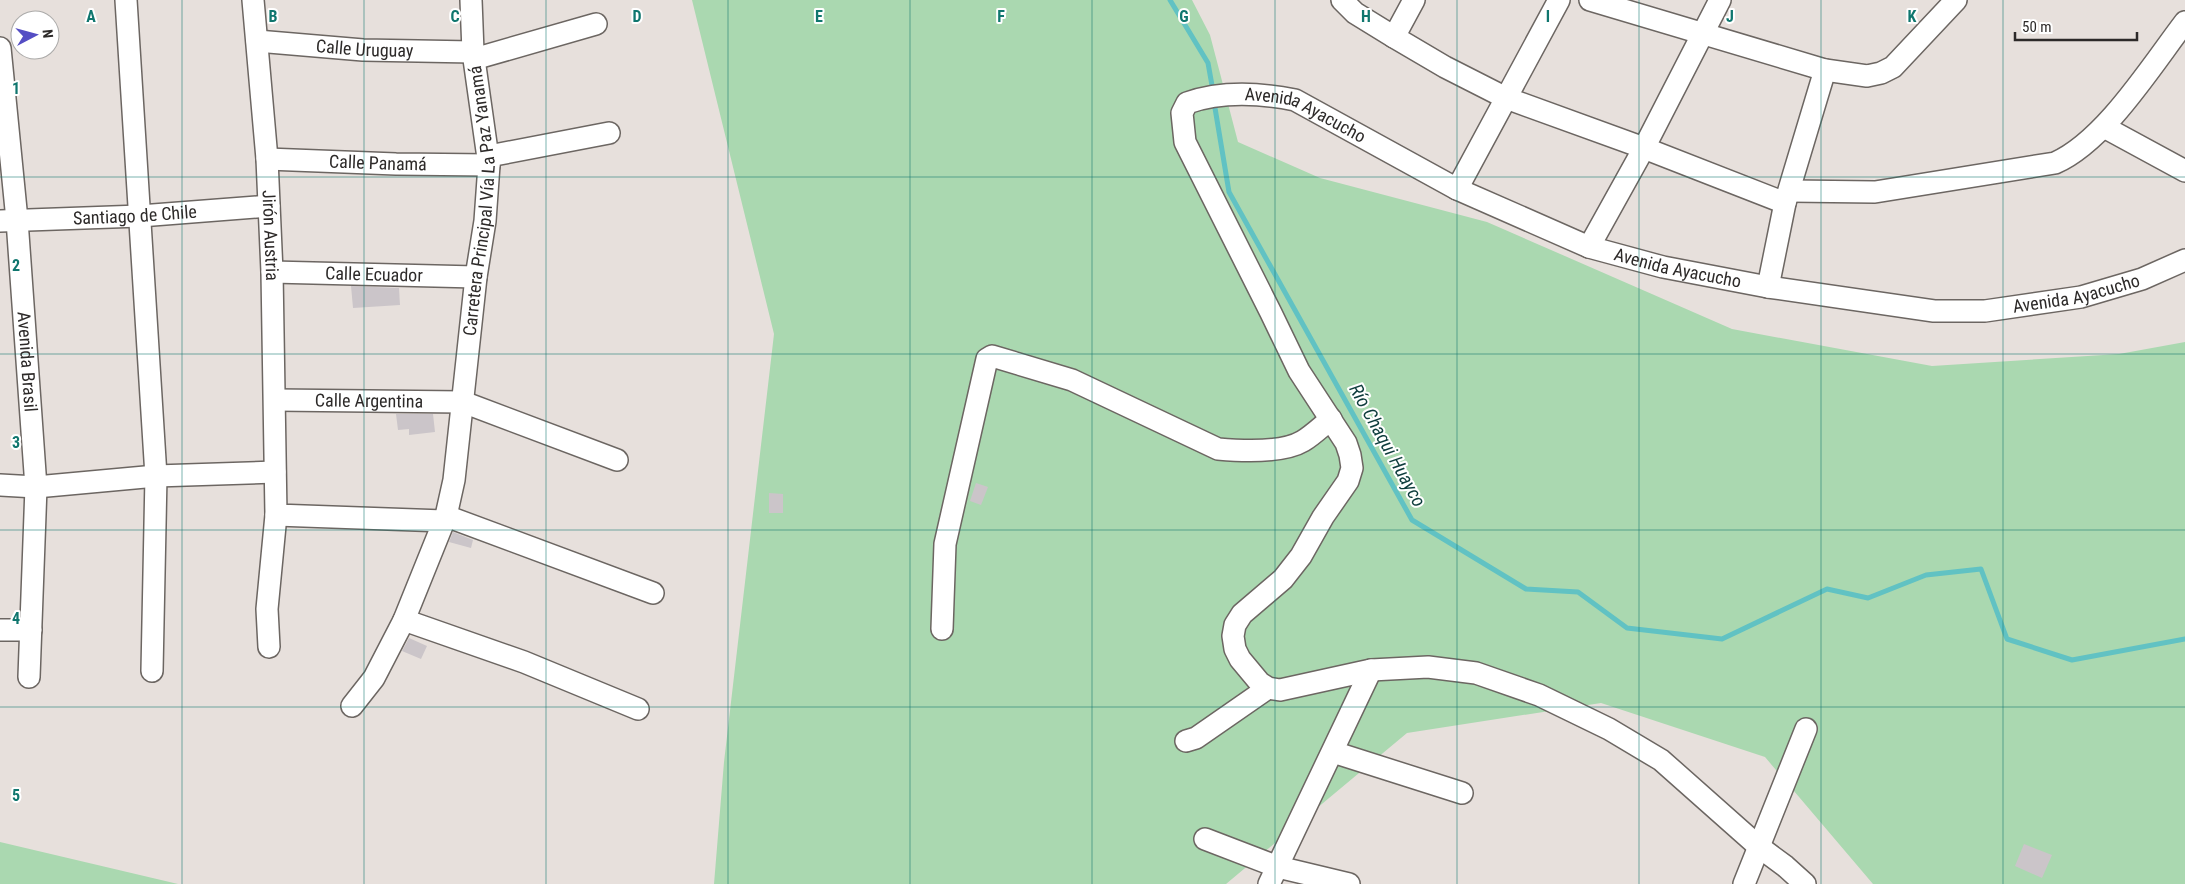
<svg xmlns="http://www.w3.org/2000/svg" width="2185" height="884" font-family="'Roboto Condensed',sans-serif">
<rect width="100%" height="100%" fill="#e7e0dc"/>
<g fill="#aad8b0">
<polygon points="692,0 1192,0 1210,35 1238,142 1320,178 1487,222 1732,329 1932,366 2119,354 2185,342 2185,884 1873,884 1765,757 1601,703 1407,733 1226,884 714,884 724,762 774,334"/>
<polygon points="0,842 178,884 0,884"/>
</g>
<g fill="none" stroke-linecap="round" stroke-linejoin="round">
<g stroke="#61c2c3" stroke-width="5">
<polyline points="1170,0 1208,63 1213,91"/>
<polyline points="1214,102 1229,192 1412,520 1526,589 1578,592 1627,628 1722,639 1827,589 1868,598 1926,575 1981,569 2007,639 2072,660 2185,639"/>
</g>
</g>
<g fill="#cbc5c9">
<polygon points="351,286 399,288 400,305 353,308"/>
<polygon points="396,414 433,414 435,432 409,435 409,429 398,430"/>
<polygon points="976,483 988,487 981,505 970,501"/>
<polygon points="769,493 783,494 783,513 769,513"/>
<polygon points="453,532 473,540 471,548 449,542"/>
<polygon points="409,638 427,646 421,659 402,651"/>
<polygon points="2024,844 2052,855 2042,878 2015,866"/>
</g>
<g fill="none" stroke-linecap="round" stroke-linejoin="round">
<defs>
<g id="minor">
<polyline points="126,0 156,476 152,671"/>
<path id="s1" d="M253,0L267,159L272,272L276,515L444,521"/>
<polyline points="1342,0 1355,13 1394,37 1445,67 1506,98 1644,148 1785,203"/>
<polyline points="1590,0 1825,70 1867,76 1881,73 1893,67 1956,0"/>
<polyline points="1394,37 1414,0"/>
<path id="s2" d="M257,41L363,50L473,52"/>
<path id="s3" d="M0,48L17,220L36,487L29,677"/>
<polyline points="474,59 596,24"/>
<polyline points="2104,127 2185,171"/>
<polyline points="489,156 609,133"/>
<path id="s4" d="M267,159L396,164L489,165"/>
<polyline points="1457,189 1559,0"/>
<path d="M1790,191L1875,192L2055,163C2105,141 2152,65 2185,22"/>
<path id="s5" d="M0,221L140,216L269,206"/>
<polyline points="1589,247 1644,148 1720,0"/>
<path id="s6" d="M272,272L476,277"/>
<polyline points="1768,287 1785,203 1825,70"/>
<path id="s7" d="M275,400L463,402L617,460"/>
<polyline points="0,485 36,487 156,476 275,472"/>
<polyline points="446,516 653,593"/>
<polyline points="404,620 524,662 638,709"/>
<path d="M942,629L945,544L987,359L992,356L1072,380L1218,449C1241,451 1283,453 1303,441C1313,435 1322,426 1331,419"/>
<polyline points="0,630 31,630"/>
<polyline points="269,647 267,609 276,515"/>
<path id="s8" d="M352,706L374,678L404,620L446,516L454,480L476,277L485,221L489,165L473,52L471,0"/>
<polyline points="1186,741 1196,738 1268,688"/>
<polyline points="1333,752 1462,793"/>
<polyline points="1205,839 1278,867 1349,884"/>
<polyline points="1269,884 1371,670"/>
<polyline points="1744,884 1806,729"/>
<path id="s9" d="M1805,884L1785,866L1758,846L1661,760L1609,729L1539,695L1476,673L1428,667L1371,670L1280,690L1268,688L1260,683L1240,659L1235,649L1233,636L1235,625L1242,614L1283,579L1301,556L1323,517L1348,481L1352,468L1350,455L1346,443L1299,371L1271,313L1185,142L1182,113L1187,103C1221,91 1260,93 1295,100L1457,189L1589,247L1663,267L1768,287L1934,311H1985L2081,297L2142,279L2185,260"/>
</g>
</defs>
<use href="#minor" stroke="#6c6662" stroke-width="24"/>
<use href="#minor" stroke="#fff" stroke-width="21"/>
</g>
<path fill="none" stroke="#0f766e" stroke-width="1" stroke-opacity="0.55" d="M182,0V884M364,0V884M546,0V884M728,0V884M910,0V884M1092,0V884M1275,0V884M1457,0V884M1639,0V884M1821,0V884M2003,0V884M0,177H2185M0,354H2185M0,530H2185M0,707H2185"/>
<g text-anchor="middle" stroke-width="4" stroke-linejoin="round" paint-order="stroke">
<g font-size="18" fill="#2d2a29" stroke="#fff">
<text dy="6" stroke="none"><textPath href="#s2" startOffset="108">Calle Uruguay</textPath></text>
<text dy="6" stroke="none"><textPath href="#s9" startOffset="1412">Avenida Ayacucho</textPath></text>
<text dy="6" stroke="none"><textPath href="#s4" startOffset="111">Calle Panamá</textPath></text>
<text dy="6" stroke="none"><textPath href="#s8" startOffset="531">Carretera Principal Vía La Paz Yanamá</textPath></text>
<text dy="6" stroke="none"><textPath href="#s5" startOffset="135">Santiago de Chile</textPath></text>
<text dy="6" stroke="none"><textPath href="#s1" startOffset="236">Jirón Austria</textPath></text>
<text dy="6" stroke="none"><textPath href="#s9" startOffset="1818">Avenida Ayacucho</textPath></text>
<text dy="6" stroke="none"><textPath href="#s6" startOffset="102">Calle Ecuador</textPath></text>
<text dy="6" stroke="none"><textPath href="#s9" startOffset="2222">Avenida Ayacucho</textPath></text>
<text dy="6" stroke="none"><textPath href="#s3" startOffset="315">Avenida Brasil</textPath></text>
<text dy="6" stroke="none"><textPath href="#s7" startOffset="94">Calle Argentina</textPath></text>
</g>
<g font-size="19" font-style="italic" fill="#0d3c3c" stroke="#fff">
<text transform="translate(1388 445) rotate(61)" y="7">Río Chaqui Huayco</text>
</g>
</g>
<g font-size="16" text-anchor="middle" font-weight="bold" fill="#0f766e" stroke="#fff" stroke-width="4" stroke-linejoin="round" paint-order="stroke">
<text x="91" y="22">A</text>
<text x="273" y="22">B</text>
<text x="455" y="22">C</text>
<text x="637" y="22">D</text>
<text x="819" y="22">E</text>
<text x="1001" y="22">F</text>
<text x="1184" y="22">G</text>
<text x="1366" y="22">H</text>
<text x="1548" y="22">I</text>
<text x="1730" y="22">J</text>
<text x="1912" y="22">K</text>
<text x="16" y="94">1</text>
<text x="16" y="271">2</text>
<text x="16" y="448">3</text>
<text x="16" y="624">4</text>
<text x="16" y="801">5</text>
</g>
<g transform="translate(35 35) rotate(84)"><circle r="24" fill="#ffffff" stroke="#abaaa9"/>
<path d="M0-4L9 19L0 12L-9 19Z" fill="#544dc4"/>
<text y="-8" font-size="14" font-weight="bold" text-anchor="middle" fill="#2d2a29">N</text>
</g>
<path d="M2015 32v8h122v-8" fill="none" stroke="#2d2a29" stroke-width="2.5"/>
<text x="2022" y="32" font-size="15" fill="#2d2a29" stroke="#ffffff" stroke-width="4" paint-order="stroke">50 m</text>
</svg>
